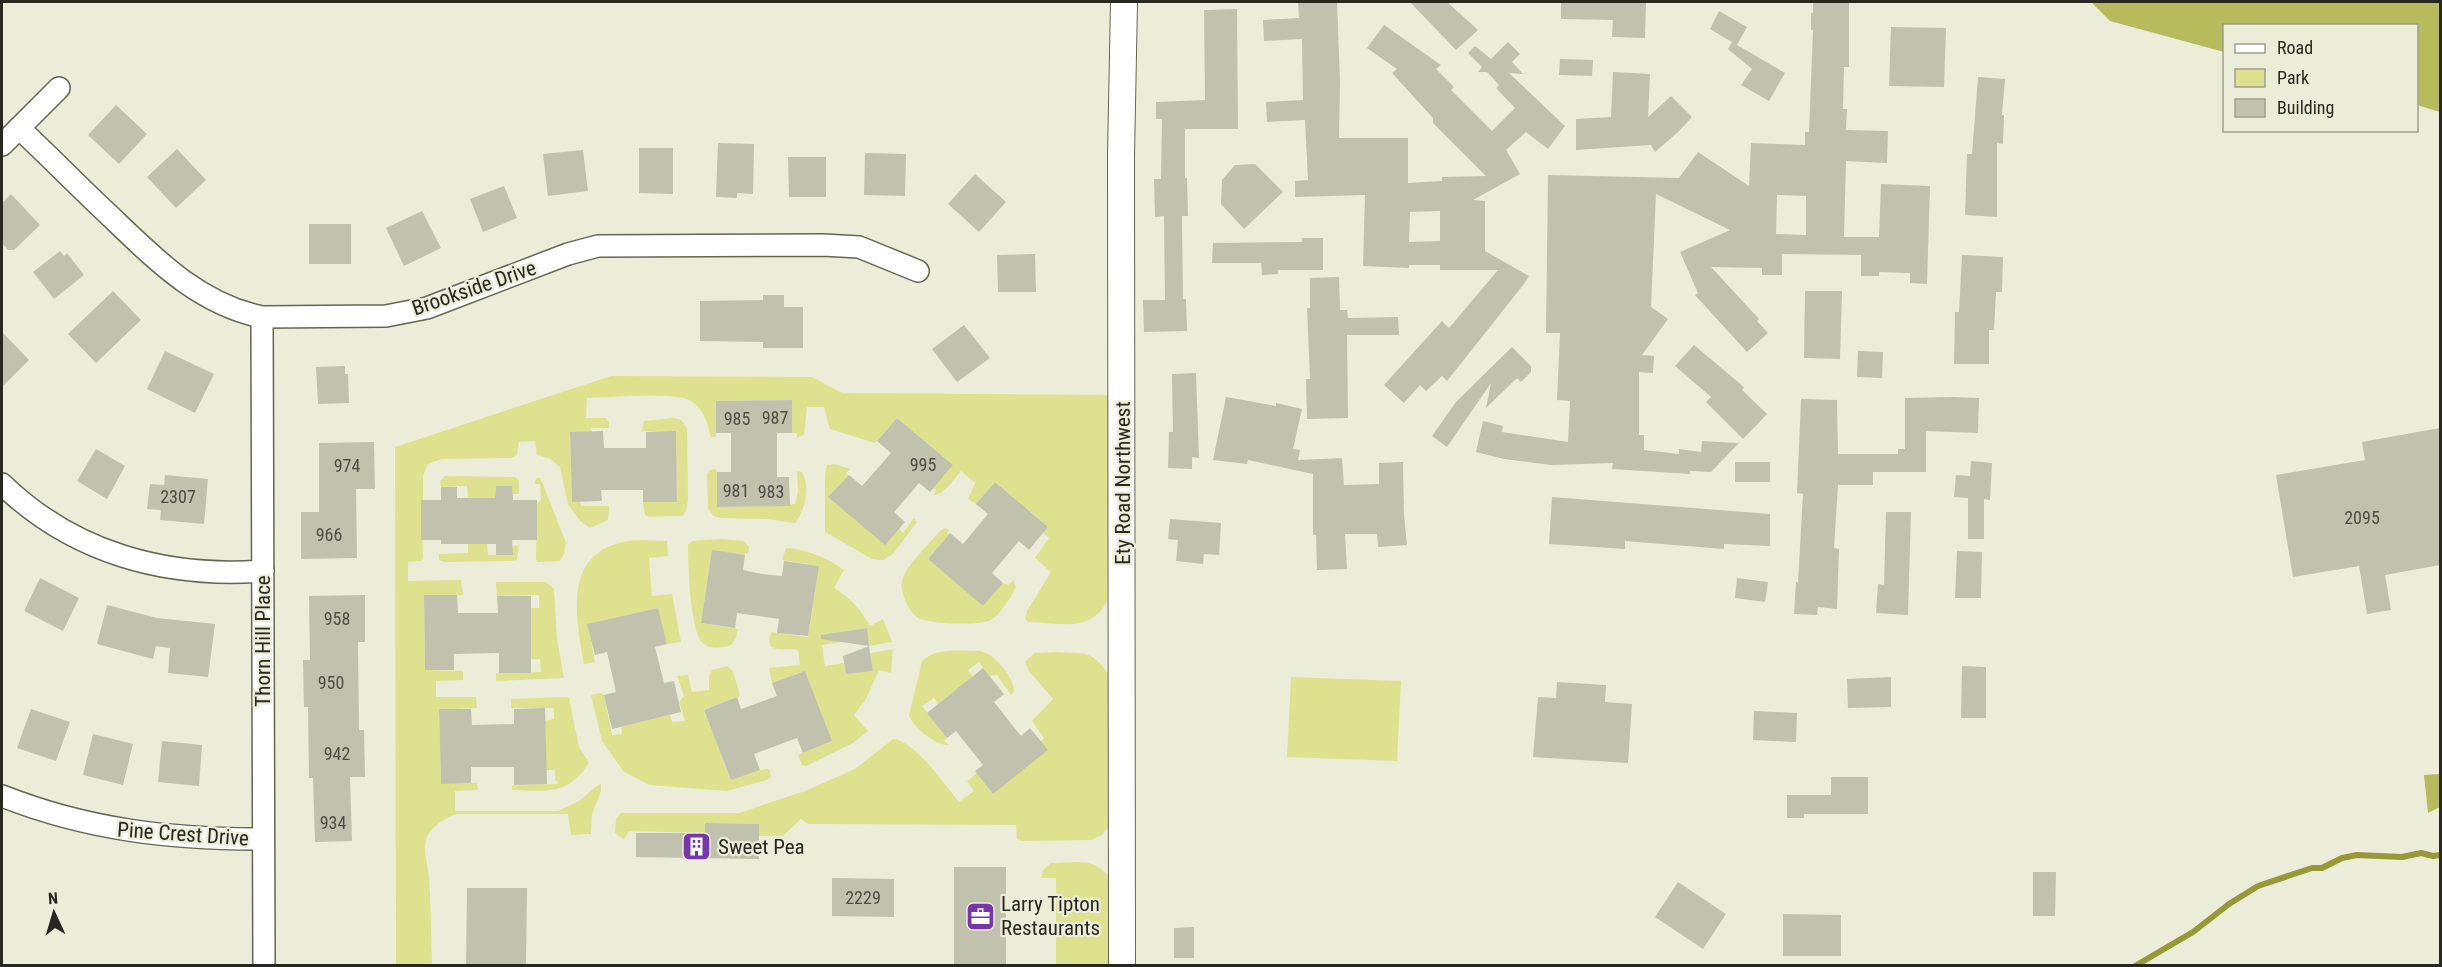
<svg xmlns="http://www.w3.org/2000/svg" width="2442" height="967" font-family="'Roboto Condensed',sans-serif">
<rect width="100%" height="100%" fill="#ecedd9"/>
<g fill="#dee28e">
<path d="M611,376L812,377L842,393L1109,395L1107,601C1092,633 1059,623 1029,622L1025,619L1027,611L1051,572L1035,558L1049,538L1043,533L1048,527L995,482L976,504L968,499L975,483L961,471C954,479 945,494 934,495L936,490L933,488L953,465L897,418L875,443L830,429L824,407H807L804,435L797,438V433H792V400L716,401V437H711C707,423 704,409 691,401C675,391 609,398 587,398L586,418H605L609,422V428H591L592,432H570L572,501H580L581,506H609L608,520L590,528L580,521L568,504L560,467L550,459L537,455L535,441L519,442L517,455L511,458L442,459L428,464L423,476V500H421L423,557L421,561L408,562V581L461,580L463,595H424L425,670L463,671V680L436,681V697H476L477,708L439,710L441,783H477L478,790L455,791V811H558L579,801L595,787L601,784V791L592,814L591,834L571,835L568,814H457C446,817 429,828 426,840C423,852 428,865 429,877C431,906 431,936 432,965H396L395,447Z"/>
<polygon points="674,418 681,420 687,428 688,500 686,511 682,516 649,517 645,515 643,502 677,502 676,432 642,431 644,421"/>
<polygon points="834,464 850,469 846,473 903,533 914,518 917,522 893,554 883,560 872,559 825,532 825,475 827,465"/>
<path d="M715,469L717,472V507L795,504L798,492L797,471L802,472C811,487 805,510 795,523L766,519L721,518L713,516L708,508L707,474L710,470Z"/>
<polygon points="445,476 515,477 519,481 519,494 512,494 512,486 496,486 495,498 468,498 467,486 441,487 440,481"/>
<polygon points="536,478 540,478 543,484 566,543 564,554 560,561 537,562 536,559 537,503 541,500 540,484 535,484"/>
<path d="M944,528L949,530L948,535L928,559L983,605L1003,583L1008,585L1013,580L1016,587C1011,597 1001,614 991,620C980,626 928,624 918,618C908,611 900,592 902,581C904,568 929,544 938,533Z"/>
<path d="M721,539L744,541L749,547L748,554L745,553V555L712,551L701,623L738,629L736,638L731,645C722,648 711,650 703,643C690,632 688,563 688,545L692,541Z"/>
<path d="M635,540L667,541L668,556L649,558L652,596L672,594L681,642L667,644L658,608L588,624L595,662L584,664C575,611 562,548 635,540Z"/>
<polygon points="468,544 487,544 488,555 512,555 512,546 519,545 517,560 510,561 444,562 439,560 439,554 468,553"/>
<path d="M786,548C803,548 831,559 844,570L834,588C851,598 860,609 870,626L883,619L892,642L869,646L866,628L841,632L842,642L822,645L825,666L844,663L846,674L873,671L870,653L893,649L891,673L879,670L866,699L854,715L868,731L853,743L806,766L802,765L798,755L832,741L805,671L772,683L769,668L800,665L798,650C789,648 779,651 771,647L769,641L771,632L808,637L819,566L782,560Z"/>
<polygon points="496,582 546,582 554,589 557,639 564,678 496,681 496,673 541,672 540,659 531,659 531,608 539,608 539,595 497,596"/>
<path d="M980,651C994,653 1015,678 1014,692L1011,695L997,675L989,676L979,662L968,670L973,677L939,704L934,698L922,706L947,738L944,741L949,745C936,746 914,728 909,716L922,661C936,647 961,651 980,651Z"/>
<path d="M1056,652C1086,654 1091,649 1110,676V825L1102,835L1091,840L1022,841L1017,839L1016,825L817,824H808L801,819L783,836H759V824L705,823V833L629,831L624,839L615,833L616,819L621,813H739L805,791L855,769L893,739C915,741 945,785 959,802L974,791L967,781L977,773L993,794L1044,738L1032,721L1053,699L1029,671L1025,662L1034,653Z"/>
<polygon points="727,666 733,671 740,696 704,710 731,780 760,770 769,769 771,777 767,780 727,791 649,785 623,771 602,741 591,695 601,693 604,695 612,735 622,734 621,726 670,715 672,722 685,721 679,702 684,696 677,676 688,675 692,692 709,690 709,676 712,670"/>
<polygon points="1291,677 1401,681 1397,761 1287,757"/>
<path d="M566,697L569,698L579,747L589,763C568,796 546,791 512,790V786L514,785L557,784L558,782L555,780V770H546L545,721L554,719V708H511V699Z"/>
<path d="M1051,863C1074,863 1094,856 1109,877L1111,965H1056V878H1041L1043,870Z"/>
</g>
<g fill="#b7bb5b">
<polygon points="2091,2 2440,2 2440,112 2417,105 2416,26 2224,26 2224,52 2110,21"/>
<polygon points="2440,774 2440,807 2428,813 2424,775"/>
</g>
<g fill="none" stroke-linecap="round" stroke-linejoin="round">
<polyline stroke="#979937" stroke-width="6" points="2135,966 2193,932 2229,904 2258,886 2312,868 2322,868 2342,858 2357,855 2402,857 2421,853 2433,856 2440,855"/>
</g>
<g fill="#c0c2ae" fill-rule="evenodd">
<path d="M1298,2H1337L1340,81L1339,138H1408V183L1442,181V177L1486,176L1433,123V118L1392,73L1397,69L1367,48L1384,25L1441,65L1436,69L1454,87L1451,90L1492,131L1515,108L1496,88L1499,85L1487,72H1478L1482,67L1468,53L1475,46L1491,59L1508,42L1520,54L1512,62L1523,74L1509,73L1565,126L1548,149L1526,132L1506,150L1520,174L1473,200L1485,201V251L1529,276L1524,284L1447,381L1442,376L1426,391L1420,385L1404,403L1384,385L1442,321L1449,328L1498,270H1440V265H1409V268L1363,266L1365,195L1295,197V181L1308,180L1305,120L1267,122L1266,102L1303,100L1302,39L1264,41L1263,20L1299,18ZM1440,211V241L1409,242L1410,212Z"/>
<polygon points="1410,2 1447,2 1478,30 1456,50"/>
<polygon points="1561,2 1646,3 1645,38 1612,37 1613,20 1561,19"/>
<path d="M1813,2H1849V67H1844L1843,109H1847L1846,130L1888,131L1887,163L1846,161L1844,237H1879L1881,184L1930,186L1927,284L1910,283V273L1879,272V276H1861V255L1782,254V275H1762V268L1711,267L1759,319L1757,321L1768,333L1747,352L1695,295L1698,293L1680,252L1730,230L1656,194L1651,307L1668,319L1642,355L1654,356L1653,373L1639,372V435H1644V450L1679,454V449L1701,452L1702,441L1739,443L1711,472L1690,471V474L1612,469L1613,463L1551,465L1504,459L1476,452L1483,421L1503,426L1502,432L1568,442L1570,401L1557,400L1560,333H1546L1548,175L1679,178L1698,152L1749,186L1751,143L1805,145V132H1809L1813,30H1811V13H1813ZM1777,195L1806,196V235L1776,234Z"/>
<polygon points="1237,9 1238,129 1185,129 1185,178 1187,178 1188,216 1182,216 1183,299 1186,299 1187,331 1144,332 1143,300 1165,300 1164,216 1155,217 1154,179 1161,179 1162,119 1156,119 1156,102 1205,100 1204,10"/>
<polygon points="1719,11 1747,27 1737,45 1710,29"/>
<polygon points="1891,27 1946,28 1944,87 1889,86"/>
<polygon points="1732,42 1785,73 1769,101 1741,85 1752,69 1728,49"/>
<polygon points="1560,59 1593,60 1592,76 1559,75"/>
<polygon points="1613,72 1650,74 1648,117 1671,96 1692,117 1679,131 1655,152 1651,145 1576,150 1576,119 1611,117"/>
<polygon points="1978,77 2005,79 2002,115 2004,115 2003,144 1997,143 1997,217 1965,215 1967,154 1972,154"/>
<polygon points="116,105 147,134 119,164 88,135"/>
<polygon points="718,143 754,144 753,194 737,193 737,198 716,197"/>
<polygon points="639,148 673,148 673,194 639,193"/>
<polygon points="177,149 206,180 176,208 147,177"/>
<polygon points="583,150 588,191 548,196 543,154"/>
<polygon points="865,153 906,154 905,196 864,195"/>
<polygon points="788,157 826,157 826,197 789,197"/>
<polygon points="1255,164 1283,192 1244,229 1221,204 1222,180 1235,165"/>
<polygon points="975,174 1006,202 979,232 948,204"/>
<polygon points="504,186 517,218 483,232 470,199"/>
<polygon points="11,194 40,225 14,250 8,250 2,243 2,203"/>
<polygon points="422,211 441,248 404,266 386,228"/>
<rect x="309" y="224" width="42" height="40"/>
<polygon points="1302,238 1323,238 1323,270 1278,270 1278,274 1262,275 1261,263 1212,263 1213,243 1302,242"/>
<polygon points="60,251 64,256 67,253 84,275 54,299 33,272"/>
<polygon points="1035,254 1036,292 998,292 997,255"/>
<polygon points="1962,255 2003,257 2002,292 1996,292 1994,330 1989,330 1989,364 1954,364 1955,312 1959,312"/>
<polygon points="1339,277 1340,310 1347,310 1348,318 1398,317 1399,335 1347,335 1348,418 1307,419 1306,379 1310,379 1307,308 1310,308 1310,278"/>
<polygon points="113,291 141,320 96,363 68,334"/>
<polygon points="1805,291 1842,291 1840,359 1804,358"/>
<polygon points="763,295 784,295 784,307 803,307 803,348 763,348 763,342 700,341 700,301 763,300"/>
<polygon points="964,325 990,358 957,382 932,349"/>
<polygon points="2,332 29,360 2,387"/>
<polygon points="1694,345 1744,387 1742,390 1767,414 1743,439 1706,402 1711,397 1675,366"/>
<polygon points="1512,347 1531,366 1531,372 1521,382 1517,378 1486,408 1491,383 1447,447 1432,436 1456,402"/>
<polygon points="165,351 214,374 195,413 147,389"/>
<polygon points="1858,351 1883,352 1882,378 1857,377"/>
<polygon points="345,366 345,374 348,374 349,403 318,404 316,367"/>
<polygon points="1196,373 1199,458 1192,457 1192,469 1168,468 1169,432 1173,432 1172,374"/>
<polygon points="1226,397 1276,406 1276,403 1302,409 1293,449 1300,450 1298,460 1342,458 1344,485 1379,484 1379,463 1403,462 1404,515 1407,545 1378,547 1377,534 1345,534 1347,569 1317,570 1316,535 1313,535 1313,474 1248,460 1247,464 1213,460"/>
<polygon points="1954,397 1979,398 1978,433 1926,431 1926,472 1873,472 1873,485 1838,485 1834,548 1839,549 1837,609 1818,607 1817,615 1794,614 1796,582 1798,582 1803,494 1797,493 1801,399 1837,400 1838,454 1898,454 1898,449 1905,449 1905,398"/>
<polygon points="792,400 792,433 777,433 777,477 789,477 790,506 717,507 717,472 731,472 731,433 716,433 716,401"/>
<polygon points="897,418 953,465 930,492 919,483 908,496 894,512 905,522 885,545 828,497 849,475 862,486 891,453 877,441"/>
<polygon points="2440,428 2440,565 2385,575 2391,610 2367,614 2359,566 2293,577 2276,475 2365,460 2362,442"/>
<polygon points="603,431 604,448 646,448 646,432 676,431 677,502 643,502 643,490 601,490 602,501 572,502 570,432"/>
<polygon points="374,442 375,489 356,489 357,558 301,559 301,512 319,512 319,443"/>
<polygon points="96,449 125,466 107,499 77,481"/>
<polygon points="1971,461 1992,463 1990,500 1984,499 1984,539 1968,539 1968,498 1954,497 1956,475 1970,476"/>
<rect x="1735" y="462" width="35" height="20"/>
<polygon points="165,475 208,479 204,524 160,520 161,510 147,509 150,484 164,485"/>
<polygon points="995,482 1048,527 1029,550 1019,541 992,573 1003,583 983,606 928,559 950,533 963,544 988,514 976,504"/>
<polygon points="496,486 512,486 513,500 537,500 537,540 512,540 513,555 496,555 496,544 441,544 441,540 421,540 421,500 441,500 441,487 457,487 457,498 495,498"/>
<polygon points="1552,497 1770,514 1770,546 1724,544 1724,549 1625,541 1625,549 1549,544"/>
<polygon points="1886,512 1911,512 1908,615 1876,613 1878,584 1884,585"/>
<polygon points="1170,519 1221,523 1219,555 1204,554 1203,564 1176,561 1178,540 1168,539"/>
<polygon points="712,550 745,555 743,570 762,574 782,576 784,561 819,566 808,636 777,633 779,619 737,613 735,628 701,623"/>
<polygon points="1957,551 1982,552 1981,598 1955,598"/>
<polygon points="40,578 79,598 63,631 24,611"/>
<polygon points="1737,578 1768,582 1765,602 1735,598"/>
<polygon points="365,595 365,642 358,642 359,730 364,730 365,777 350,777 352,841 315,842 313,778 309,778 308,707 304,707 303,660 310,660 309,596"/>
<polygon points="424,595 457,595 458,613 498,613 497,596 531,596 531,673 499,673 499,653 454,654 454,670 425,670"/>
<polygon points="107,605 157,618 215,624 208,677 168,673 170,648 156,646 153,659 97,644"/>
<polygon points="658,608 667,644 655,647 664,683 674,681 681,712 612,729 604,695 616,692 607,652 595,655 587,624"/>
<polygon points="867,628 869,646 821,639 821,635"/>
<polygon points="869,646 873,671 846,674 843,656"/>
<polygon points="1962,666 1986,667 1986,718 1961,718"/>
<polygon points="983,668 1004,694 994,702 1021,736 1030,728 1048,750 993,794 975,771 983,765 956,731 947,738 927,713"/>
<polygon points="805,671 832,741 803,753 797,738 754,754 760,770 731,780 704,710 737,697 741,709 777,696 772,683"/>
<polygon points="1891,677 1891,707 1848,708 1847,679"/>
<polygon points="1557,682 1606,685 1605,702 1632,704 1628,763 1533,757 1538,697 1556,698"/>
<polygon points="545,708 547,784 514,785 514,767 471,767 471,783 441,784 439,709 471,709 472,725 514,724 514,709"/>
<polygon points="31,709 70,722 56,761 17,748"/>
<polygon points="1754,711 1797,713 1796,742 1753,740"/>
<polygon points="93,734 133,744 123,785 83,775"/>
<polygon points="162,741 202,745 199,786 158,782"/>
<polygon points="1831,777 1868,777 1868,814 1804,814 1804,818 1787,818 1787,795 1831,795"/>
<polygon points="705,823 759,824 759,859 636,857 636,833 705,833"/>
<rect x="954" y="867" width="52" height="98"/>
<polygon points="2033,872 2056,872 2055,916 2033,916"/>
<polygon points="832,878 894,879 894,917 832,916"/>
<polygon points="1678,882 1726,914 1703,949 1655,917"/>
<polygon points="467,888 527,888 526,966 466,966"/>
<polygon points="1783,914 1841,915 1841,956 1783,956"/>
<polygon points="1194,927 1194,958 1174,958 1174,928"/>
</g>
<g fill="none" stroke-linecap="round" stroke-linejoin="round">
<defs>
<g id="minor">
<path d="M19,128C49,156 78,186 108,214C154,258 198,304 262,317L386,316L427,308L568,254L598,246L823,245L859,247L918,271"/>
<polyline points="2,145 59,88"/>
<polyline points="262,317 264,966"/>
<path d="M2,484C73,553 165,578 263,571"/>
<path d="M2,796C88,830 170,839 262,839"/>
</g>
<polyline id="tertiary" points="1122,966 1121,156 1124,2"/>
</defs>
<use href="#minor" stroke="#646553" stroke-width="24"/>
<use href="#tertiary" stroke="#646553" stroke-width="28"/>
<use href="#minor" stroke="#fff" stroke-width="21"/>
<use href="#tertiary" stroke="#fff" stroke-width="26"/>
</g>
<defs>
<symbol id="building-square" viewBox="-11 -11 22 22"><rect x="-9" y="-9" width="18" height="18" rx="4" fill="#7936aa" stroke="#ecedd9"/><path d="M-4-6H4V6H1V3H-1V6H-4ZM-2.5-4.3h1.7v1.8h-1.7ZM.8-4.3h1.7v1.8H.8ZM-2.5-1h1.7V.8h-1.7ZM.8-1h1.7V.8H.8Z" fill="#fff"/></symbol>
<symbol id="office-square" viewBox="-11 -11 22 22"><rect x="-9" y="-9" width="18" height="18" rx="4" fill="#7936aa" stroke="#ecedd9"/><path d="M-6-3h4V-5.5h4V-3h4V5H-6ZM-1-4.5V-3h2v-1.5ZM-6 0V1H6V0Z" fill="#fff"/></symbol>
</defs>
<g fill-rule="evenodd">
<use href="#building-square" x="680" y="830" width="33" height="33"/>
<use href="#office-square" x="964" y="900" width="33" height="33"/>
</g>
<g text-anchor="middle" stroke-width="4.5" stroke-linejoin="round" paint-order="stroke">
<g font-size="18" fill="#4d4e44">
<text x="775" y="424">987</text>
<text x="737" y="425">985</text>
<text x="923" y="471">995</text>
<text x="347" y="472">974</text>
<text x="736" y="497">981</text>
<text x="771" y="498">983</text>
<text x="178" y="503">2307</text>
<text x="2362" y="524">2095</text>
<text x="329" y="541">966</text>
<text x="337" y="625">958</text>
<text x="331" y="689">950</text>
<text x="337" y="760">942</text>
<text x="333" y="829">934</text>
<text x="863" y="904">2229</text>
</g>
<g font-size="21" fill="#272820" stroke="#ecedd9">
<text transform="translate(474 288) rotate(-19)" y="7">Brookside Drive</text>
<text transform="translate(1123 483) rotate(-90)" y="7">Ety Road Northwest</text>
<text transform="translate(263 641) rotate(-90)" y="7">Thorn Hill Place</text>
<text transform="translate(183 834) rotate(4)" y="7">Pine Crest Drive</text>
</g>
<g font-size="21" fill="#272820" stroke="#ecedd9" text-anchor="start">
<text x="718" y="854">Sweet Pea</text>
<text x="1001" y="911">Larry Tipton<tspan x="1001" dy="24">Restaurants</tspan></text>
</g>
</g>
<rect width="2442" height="967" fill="none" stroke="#272820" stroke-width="6"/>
<rect x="2223" y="24" width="195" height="108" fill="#ecedd9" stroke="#9d9e8f" stroke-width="1.5"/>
<rect x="2235" y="44" width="30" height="9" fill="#ffffff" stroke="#9d9e8f" stroke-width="1.5"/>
<text x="2277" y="54" font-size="18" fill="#272820">Road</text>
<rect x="2235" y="69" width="30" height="18" fill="#dee28e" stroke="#9d9e8f" stroke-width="1.5"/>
<text x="2277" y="84" font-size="18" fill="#272820">Park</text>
<rect x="2235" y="99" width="30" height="18" fill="#c0c2ae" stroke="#9d9e8f" stroke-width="1.5"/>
<text x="2277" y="114" font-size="18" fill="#272820">Building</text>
<g transform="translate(54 913) rotate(356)" stroke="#ecedd9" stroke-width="4.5" paint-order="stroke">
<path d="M0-4.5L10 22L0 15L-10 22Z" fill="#272820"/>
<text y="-9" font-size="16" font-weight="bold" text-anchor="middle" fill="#272820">N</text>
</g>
</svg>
